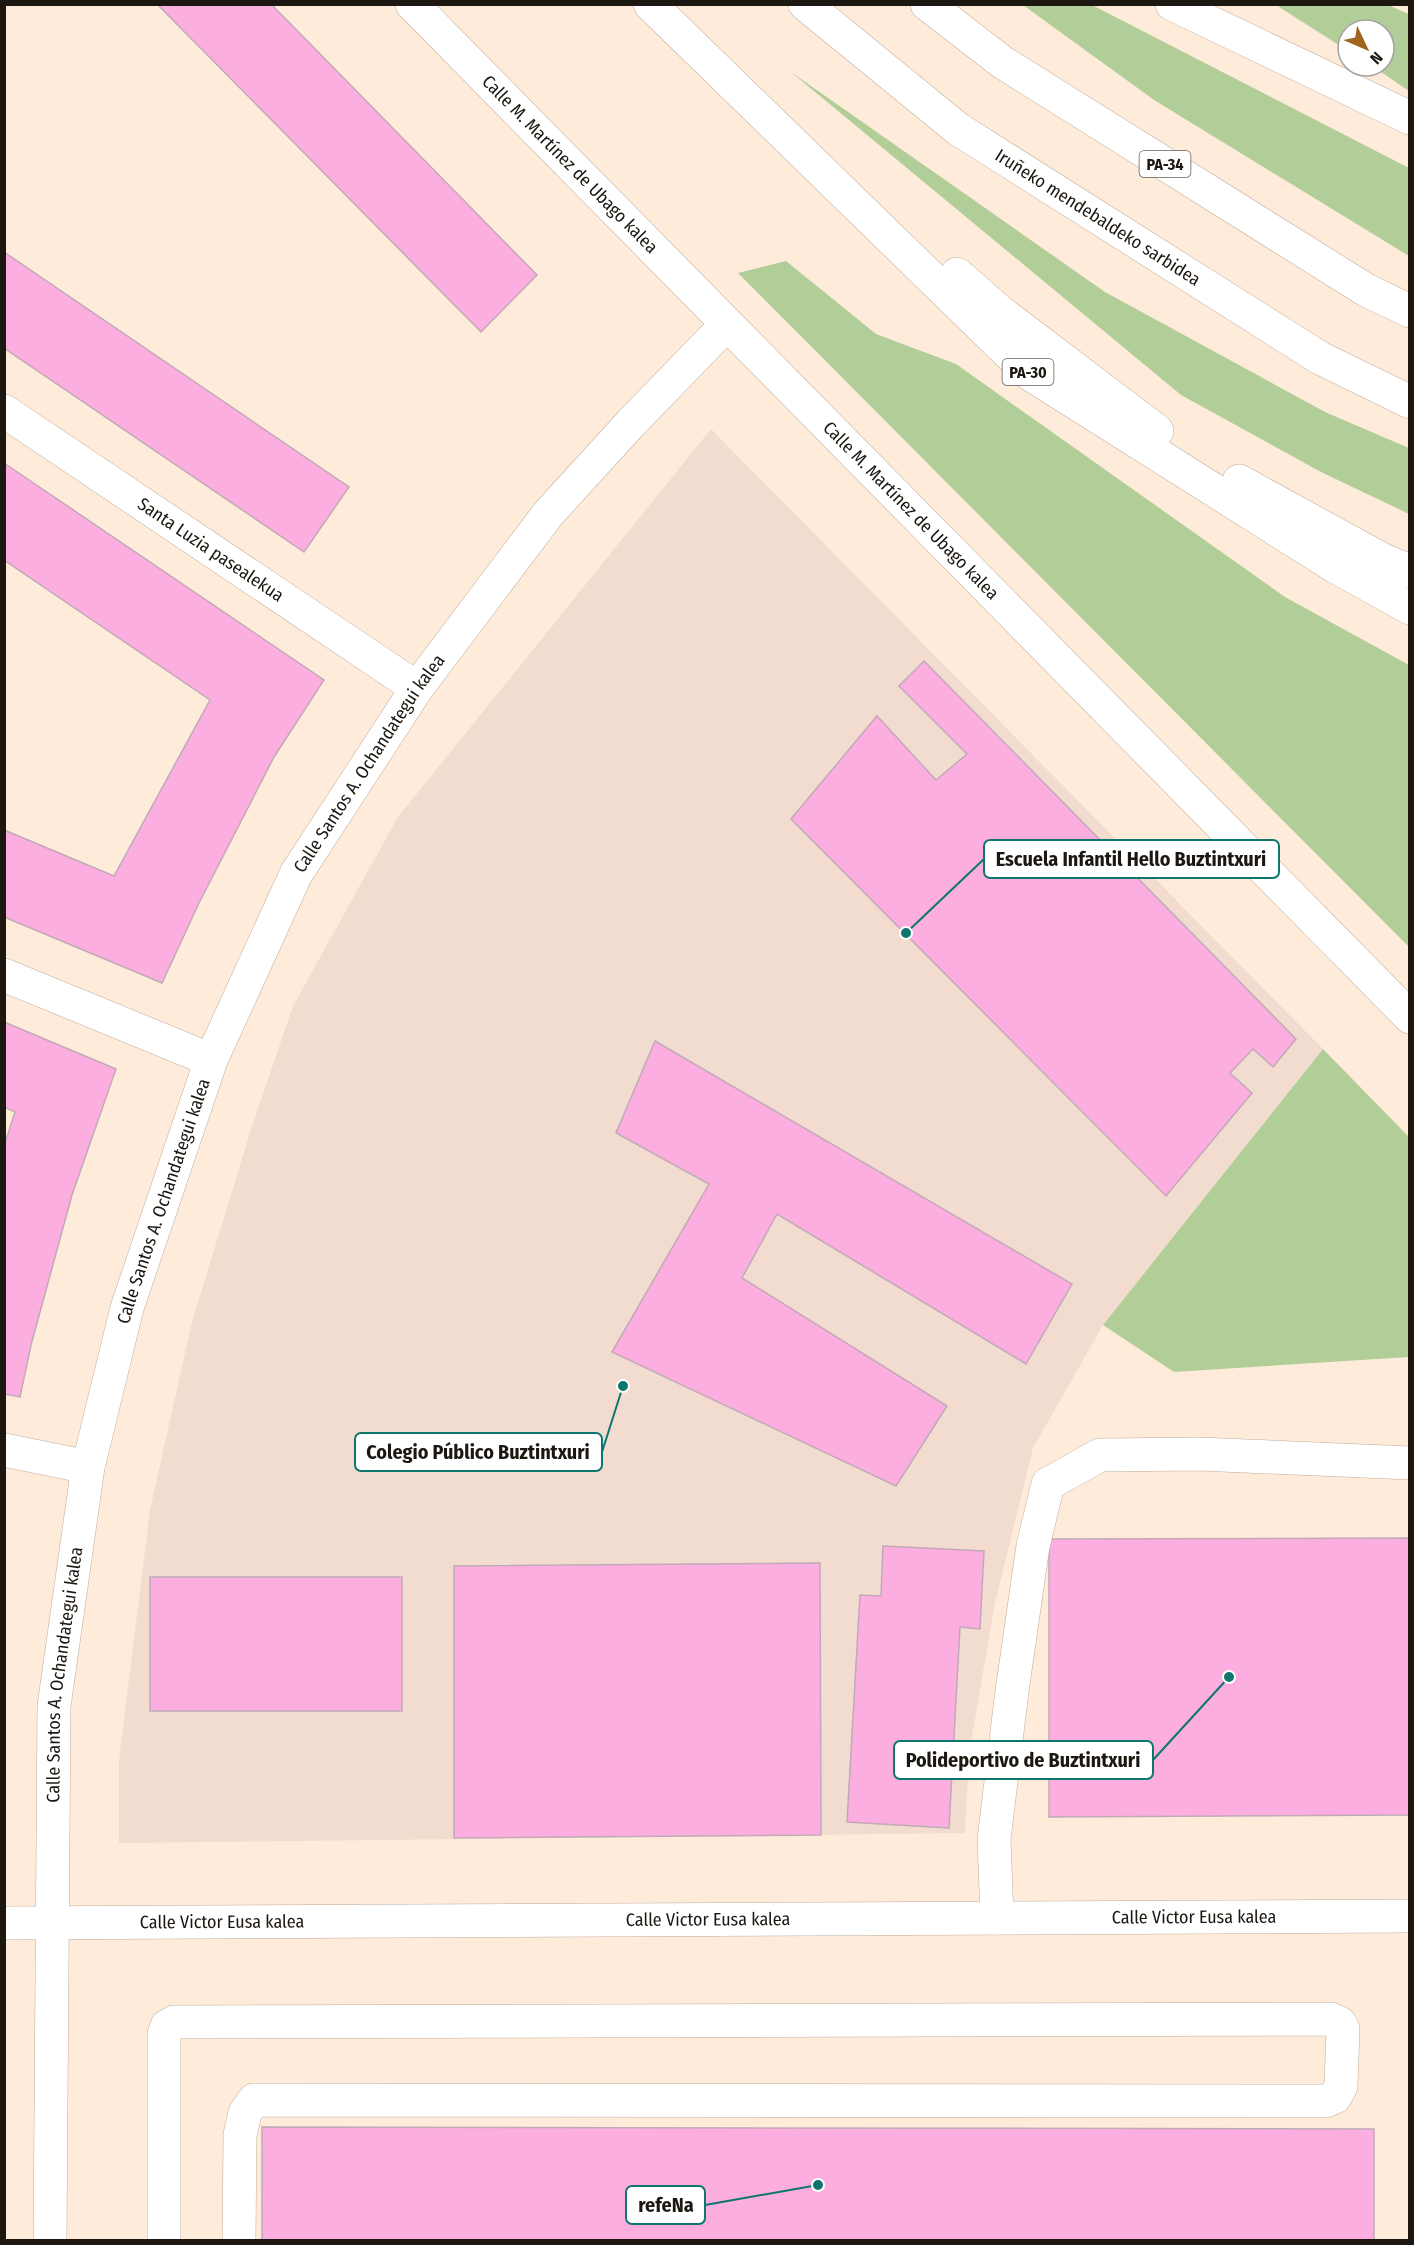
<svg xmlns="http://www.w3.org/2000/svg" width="1414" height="2245" font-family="'Fira Sans Condensed',sans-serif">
<rect width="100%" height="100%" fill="#ffebda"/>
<polygon fill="#f2dccf" points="711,429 1323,1049 1103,1325 1033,1448 994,1608 969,1754 965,1833 119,1843 119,1760 150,1510 192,1322 252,1126 293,1006 398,817"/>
<g fill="#b2ce98">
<polygon points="1023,5 1092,5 1409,168 1409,256 1154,100"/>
<polygon points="1276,5 1388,5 1409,14 1409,91 1372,66 1384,66 1384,30 1348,30 1348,51"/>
<polygon points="791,72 1105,292 1325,412 1409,448 1409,514 1321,472 1181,395"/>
<polygon points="786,261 876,334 956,364 1285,597 1409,665 1409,947 738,273"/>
<polygon points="1323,1049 1409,1137 1409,1357 1174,1372 1103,1325"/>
</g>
<g fill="#fcaee0" stroke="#c0aab7" stroke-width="1.5">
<polygon points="157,4 271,4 537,275 481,332"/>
<polygon points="4,252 349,487 304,552 4,348"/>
<polygon points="4,463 324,680 274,757 199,903 162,983 4,917 4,830 114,876 210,700 4,560"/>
<polygon points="924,661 1296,1039 1273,1067 1253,1049 1230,1073 1252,1093 1166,1196 791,819 877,716 936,780 967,754 899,686"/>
<polygon points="4,1022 116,1069 72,1195 31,1345 20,1397 4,1394 4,1146 15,1112 4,1107"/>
<polygon points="655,1041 1072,1284 1026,1364 777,1214 742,1278 947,1406 896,1486 612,1352 709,1184 616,1133"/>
<polygon points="1410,1538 1410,1815 1049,1817 1049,1539"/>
<polygon points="883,1546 984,1551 980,1629 960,1627 949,1828 847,1822 860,1595 881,1596"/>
<polygon points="820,1563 821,1835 454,1838 454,1566"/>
<rect x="150" y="1577" width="252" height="134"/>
<polygon points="262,2127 1374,2129 1374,2240 262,2240"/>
</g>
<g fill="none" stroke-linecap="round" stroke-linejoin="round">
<defs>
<g id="minor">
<path id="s1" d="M412,4L1410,1017"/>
<path id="s2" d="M4,411L417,688"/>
<polyline points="4,975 211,1060"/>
<polyline points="4,1450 88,1467"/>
<polyline points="997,1918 994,1839 1012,1691 1033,1546 1048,1484 1100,1455 1199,1454 1410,1463"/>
<path id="s3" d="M4,1923L1410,1916"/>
<path id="s4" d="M50,2240L54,1706L88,1467L127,1308L211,1060L296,874L417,688L548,514L631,423L726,325"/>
<polyline points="164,2240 164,2034 167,2026 174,2022 1331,2019 1340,2023 1343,2029 1341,2086 1335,2097 1326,2101 254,2100 245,2113 240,2135 239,2240"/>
</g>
<g id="highway">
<polyline points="650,4 1030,374 1336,567 1410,608"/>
<path id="s5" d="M805,4L958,129L1320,358L1410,402"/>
<polyline points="927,4 1002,62 1366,290 1410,311"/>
<polyline points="1172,4 1410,118"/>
<polyline points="957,274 999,311 1157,431"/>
<polyline points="1239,481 1383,560 1410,571"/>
</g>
</defs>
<use href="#minor" stroke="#c0ad9d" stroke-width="34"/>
<use href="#highway" stroke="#c0ad9d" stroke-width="34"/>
<use href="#minor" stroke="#fff" stroke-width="33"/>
<use href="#highway" stroke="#fff" stroke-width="33"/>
</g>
<g text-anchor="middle" stroke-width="5" stroke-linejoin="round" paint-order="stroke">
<g fill="#fff" stroke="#615d58" stroke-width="1.5">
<rect x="1139.5" y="151" width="51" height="26" rx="4.5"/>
<rect x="1002.5" y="359" width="51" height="26" rx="4.5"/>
</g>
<g font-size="16" font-weight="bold" fill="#1d1711">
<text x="1165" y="170">PA-34</text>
<text x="1028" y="378">PA-30</text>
</g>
<g font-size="18" fill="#1d1711" stroke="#fff">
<text dy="6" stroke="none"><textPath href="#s1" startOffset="225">Calle M. Martínez de Ubago kalea</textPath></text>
<text dy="6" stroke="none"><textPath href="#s5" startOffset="363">Iruñeko mendebaldeko sarbidea</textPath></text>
<text dy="6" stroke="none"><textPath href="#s1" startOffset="711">Calle M. Martínez de Ubago kalea</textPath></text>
<text dy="6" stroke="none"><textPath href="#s2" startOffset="249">Santa Luzia pasealekua</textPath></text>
<text dy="6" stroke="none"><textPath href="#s4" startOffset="1538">Calle Santos A. Ochandategui kalea</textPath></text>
<text dy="6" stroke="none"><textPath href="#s4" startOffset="1052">Calle Santos A. Ochandategui kalea</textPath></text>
<text dy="6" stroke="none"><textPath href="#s4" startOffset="566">Calle Santos A. Ochandategui kalea</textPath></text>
<text dy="6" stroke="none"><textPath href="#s3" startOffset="1190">Calle Victor Eusa kalea</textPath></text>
<text dy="6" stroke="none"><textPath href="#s3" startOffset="704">Calle Victor Eusa kalea</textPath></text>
<text dy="6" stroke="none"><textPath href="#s3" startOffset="218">Calle Victor Eusa kalea</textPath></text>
</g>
</g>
<path fill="none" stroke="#0f766e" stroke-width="2" d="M906 933L984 859M623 1386L602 1452M1229 1677L1153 1760M818 2185L705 2205"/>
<g fill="#0f766e" stroke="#fff" stroke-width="2">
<circle cx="906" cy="933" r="6"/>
<circle cx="623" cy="1386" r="6"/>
<circle cx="1229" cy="1677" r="6"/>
<circle cx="818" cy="2185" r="6"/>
</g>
<g fill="#fff" stroke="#0f766e" stroke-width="2">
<rect x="984" y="840" width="295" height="38" rx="6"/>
<rect x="355" y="1433" width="247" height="38" rx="6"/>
<rect x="894" y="1741" width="259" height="38" rx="6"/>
<rect x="626" y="2186" width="79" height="38" rx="6"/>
</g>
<g font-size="20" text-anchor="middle" font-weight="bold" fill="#1d1711">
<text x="1131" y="866">Escuela Infantil Hello Buztintxuri</text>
<text x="478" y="1459">Colegio Público Buztintxuri</text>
<text x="1023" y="1767">Polideportivo de Buztintxuri</text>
<text x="666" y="2212">refeNa</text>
</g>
<rect width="1414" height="2245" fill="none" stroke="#1d1711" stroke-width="12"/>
<g transform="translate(1366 48) rotate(134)"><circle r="28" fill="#ffffff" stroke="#a5a2a0" stroke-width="1.5"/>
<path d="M0-4.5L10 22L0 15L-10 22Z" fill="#9d6520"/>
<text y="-9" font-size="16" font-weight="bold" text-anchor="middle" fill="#1d1711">N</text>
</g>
</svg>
